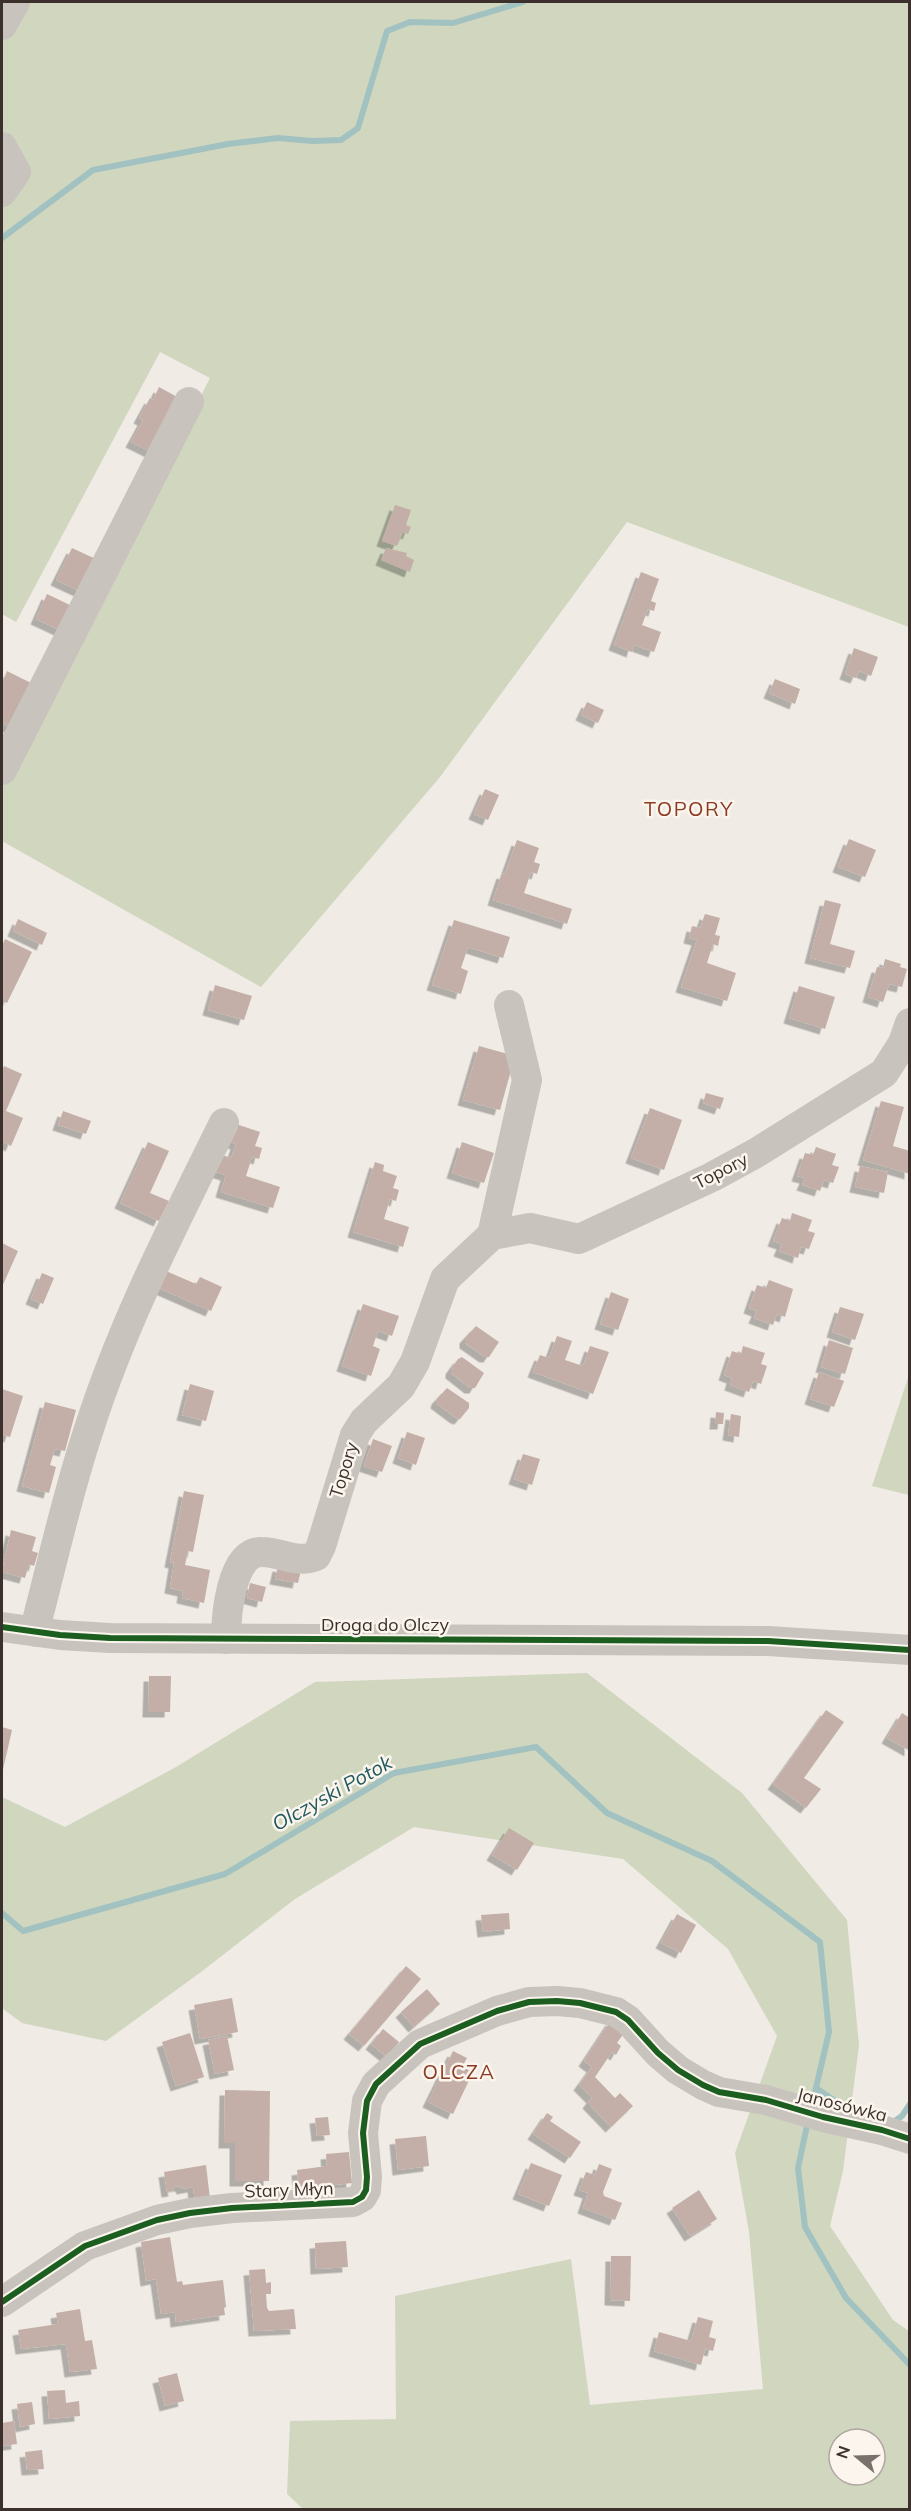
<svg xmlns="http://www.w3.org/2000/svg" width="911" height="2511" font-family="Mulish,sans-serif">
<defs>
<filter id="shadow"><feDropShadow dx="-5.5" dy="5.5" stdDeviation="0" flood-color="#0004"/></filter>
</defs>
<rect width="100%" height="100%" fill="#f0ebe5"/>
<g fill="#d1d6bf" fill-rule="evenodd">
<polygon points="2,2 909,2 909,627 627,522 440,777 261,987 2,841 2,788 210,378 160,352 16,622 2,614"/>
<polygon points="909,1375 909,1495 872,1486"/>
<path d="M587,1673L742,1793L847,1920L859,2045L843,2171L830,2226L893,2320L909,2331V2509H303L287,2494L290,2421L396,2419L395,2296L571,2259L590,2405L763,2389L749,2232L735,2153L777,2036L728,1949L623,1859L414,1827L295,1899L201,1972L106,2041L22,2023L2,2008V1797L65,1827L176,1767L315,1682ZM839,2439H875V2475H839Z"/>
</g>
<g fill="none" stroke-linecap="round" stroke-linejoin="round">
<g stroke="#a1c2c1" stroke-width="6">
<polyline points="2,238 93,170 228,144 278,138 312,141 341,140 358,128 387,31 410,22 453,23 523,2"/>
<polyline points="2,1913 23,1931 225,1874 394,1773 536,1747 607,1813 712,1861 820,1942 829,2032 812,2105"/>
<polyline points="816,2088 851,2112"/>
<polyline points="808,2121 798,2168 805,2227 846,2298 910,2365"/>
<polyline points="892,2123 902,2116 910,2104"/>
</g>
</g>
<g fill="#c3afa7" filter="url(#shadow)">
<polygon points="159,387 179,398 151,452 131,442 143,420 139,418 150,398 153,400"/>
<polygon points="395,505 411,510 406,525 411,527 408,534 403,532 397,546 382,541"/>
<polygon points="72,548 98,560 82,592 56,580"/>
<polygon points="386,548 407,553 406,556 414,560 410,572 381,560"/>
<polygon points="641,572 659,579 651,601 656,603 654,611 648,609 642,625 661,632 654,652 634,645 632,652 614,645"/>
<polygon points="47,594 74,607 62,631 36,619"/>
<polygon points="854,648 878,657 871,676 859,671 856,678 845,674"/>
<polygon points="7,671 33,684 11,728 2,723 2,683"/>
<polygon points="775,679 800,689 795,704 769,693"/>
<polygon points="587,702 604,710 598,723 581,715"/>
<polygon points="485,789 499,795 488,820 474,814"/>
<polygon points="849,839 876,850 865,877 838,867"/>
<polygon points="517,840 539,848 534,862 540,864 537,874 531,872 524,893 572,909 567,924 493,900 502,873 505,874"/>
<polygon points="825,900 841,904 830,944 855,951 850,968 810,958"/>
<polygon points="705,914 720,918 715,935 720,936 718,946 713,944 707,963 736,973 727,1001 681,987 697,940 689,938 692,926 700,928"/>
<polygon points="18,919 47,933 42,945 13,931"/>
<polygon points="454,920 510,937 503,958 468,947 461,968 468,971 461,994 432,985"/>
<polygon points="5,939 32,952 7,1003 2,1001 2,946"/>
<polygon points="885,959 901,964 900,967 907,969 902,987 889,984 883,1002 868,997 877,967 883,968"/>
<polygon points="215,985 252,996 244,1020 208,1010"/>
<polygon points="799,986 835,997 825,1029 789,1018"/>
<polygon points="479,1046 515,1056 500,1110 463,1100"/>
<polygon points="4,1066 22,1074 6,1111 23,1118 11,1146 2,1141 2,1071"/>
<polygon points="706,1093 724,1098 720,1109 703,1103"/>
<polygon points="881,1101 904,1107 893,1146 910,1151 910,1174 863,1160"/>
<polygon points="650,1108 682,1120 664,1170 631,1158"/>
<polygon points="63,1111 91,1121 86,1134 58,1125"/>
<polygon points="233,1123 260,1132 255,1146 262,1148 259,1159 252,1157 246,1176 280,1187 273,1208 221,1192 226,1175 216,1172 222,1155 231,1158 236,1144 227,1141"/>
<polygon points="148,1142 169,1151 150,1193 169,1201 159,1221 120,1203"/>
<polygon points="462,1142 494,1153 484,1183 452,1173"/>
<polygon points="816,1147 836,1154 832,1165 839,1167 833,1183 824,1180 820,1191 802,1185 805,1178 797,1176 805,1153 813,1155"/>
<polygon points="375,1162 384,1165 383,1171 397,1176 393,1188 399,1190 396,1201 390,1199 384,1219 409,1227 403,1247 353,1232"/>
<polygon points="860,1166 888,1172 884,1193 855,1187"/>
<polygon points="792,1213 812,1220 808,1231 815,1233 809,1249 801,1247 798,1258 779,1251 782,1244 773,1241 782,1218 790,1221"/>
<polygon points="2,1243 18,1251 2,1287"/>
<polygon points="159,1268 196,1284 200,1277 222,1287 211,1311 152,1285"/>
<polygon points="42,1273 54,1278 43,1304 31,1299"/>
<polygon points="769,1280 793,1289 785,1317 777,1314 773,1325 754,1318 757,1311 749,1308 757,1285 766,1288"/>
<polygon points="611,1292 629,1299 618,1330 600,1324"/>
<polygon points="363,1304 399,1316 392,1336 378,1331 373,1346 380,1349 371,1376 342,1366"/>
<polygon points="840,1307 864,1314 855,1340 832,1332"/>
<polygon points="476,1326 499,1342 489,1357 485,1357 465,1343 465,1338"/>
<polygon points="557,1336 572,1341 565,1360 583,1366 590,1346 609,1352 593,1394 533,1372 540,1355 549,1358"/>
<polygon points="829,1340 853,1348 845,1374 821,1367"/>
<polygon points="743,1346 765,1353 761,1364 767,1366 761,1384 753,1381 749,1392 730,1385 732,1378 724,1375 732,1351 741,1354"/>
<polygon points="462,1357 484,1373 475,1388 470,1388 451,1373 451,1369 458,1359"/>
<polygon points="819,1372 844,1381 834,1407 810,1399"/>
<polygon points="190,1384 214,1391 206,1421 182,1415"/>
<polygon points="447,1388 469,1403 469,1408 460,1419 456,1418 436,1403 437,1399"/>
<polygon points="2,1389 23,1396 10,1437 2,1435"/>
<polygon points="45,1402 76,1410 65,1451 55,1449 50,1465 56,1467 49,1493 22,1486"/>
<polygon points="716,1412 724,1413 723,1424 715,1424"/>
<polygon points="731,1414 741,1416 739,1437 728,1435"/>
<polygon points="407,1432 425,1438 416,1465 398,1458"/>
<polygon points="373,1439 392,1446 382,1472 364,1466"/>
<polygon points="523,1454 540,1459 532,1485 514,1479"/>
<polygon points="184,1491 204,1495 193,1552 188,1551 185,1565 210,1570 204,1603 182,1598 183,1591 170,1588 174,1563 170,1562"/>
<polygon points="11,1530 36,1537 32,1551 38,1553 34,1566 29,1564 25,1578 2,1572"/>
<polygon points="278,1566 301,1570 298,1583 275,1579"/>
<polygon points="250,1583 266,1587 262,1602 247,1598"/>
<polygon points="149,1676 171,1676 170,1712 148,1712"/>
<polygon points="826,1710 844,1722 804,1778 821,1789 806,1808 773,1784"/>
<polygon points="902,1713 910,1718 910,1751 887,1738"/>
<polygon points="2,1727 12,1730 2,1774"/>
<polygon points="509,1828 534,1843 517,1870 492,1855"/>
<polygon points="509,1913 510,1929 483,1932 481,1915"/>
<polygon points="677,1914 696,1925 681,1953 661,1943"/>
<polygon points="406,1966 421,1979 364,2046 349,2034"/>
<polygon points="427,1989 440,2004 414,2027 401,2012"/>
<polygon points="232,1998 238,2032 200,2039 194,2005"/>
<polygon points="611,2020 626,2030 617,2043 621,2046 616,2055 612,2052 595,2077 615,2098 620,2093 633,2106 611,2127 588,2103 592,2098 579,2085 592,2067 584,2061"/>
<polygon points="383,2029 399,2042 387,2057 371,2044"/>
<polygon points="190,2033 204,2077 176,2086 162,2042"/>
<polygon points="227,2036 234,2070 215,2074 208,2040"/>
<polygon points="453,2051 467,2058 462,2067 473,2072 453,2114 428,2102"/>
<polygon points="225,2090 270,2091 269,2181 235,2181 235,2143 224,2143"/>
<polygon points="547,2113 553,2117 550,2121 581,2142 570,2158 533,2134"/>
<polygon points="328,2117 330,2135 317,2136 315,2118"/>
<polygon points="426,2136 429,2166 398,2170 395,2139"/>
<polygon points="349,2152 352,2183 299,2189 297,2170 327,2166 326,2154"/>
<polygon points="531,2163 562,2175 549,2206 518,2194"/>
<polygon points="599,2164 612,2169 603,2192 604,2196 622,2203 615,2220 583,2208 588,2193 579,2190 586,2172 595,2175"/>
<polygon points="206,2165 210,2199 195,2201 193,2187 182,2189 181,2186 173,2187 174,2191 167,2192 164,2172"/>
<polygon points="699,2190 717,2219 690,2236 672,2208"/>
<polygon points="170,2237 177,2282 182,2281 183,2285 223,2280 226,2307 224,2308 225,2315 176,2322 175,2312 161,2314 156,2279 146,2281 141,2242"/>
<polygon points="346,2241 348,2267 316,2269 315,2243"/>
<polygon points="611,2256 631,2256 630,2301 610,2300"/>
<polygon points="265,2269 266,2283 271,2282 271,2294 266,2294 267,2308 269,2311 294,2309 296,2329 254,2331 249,2270"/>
<polygon points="80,2309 85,2341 92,2340 97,2369 70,2372 66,2344 21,2349 18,2330 58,2324 56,2313"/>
<polygon points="698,2317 713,2321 709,2337 716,2339 713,2351 705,2349 701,2365 654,2351 659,2332 691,2341"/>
<polygon points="177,2373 184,2401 165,2406 158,2378"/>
<polygon points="65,2390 66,2403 79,2401 80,2416 49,2419 47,2391"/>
<polygon points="32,2402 35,2424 20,2427 17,2404"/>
<polygon points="14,2421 17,2444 2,2446 2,2423"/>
<polygon points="42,2450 44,2469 27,2470 25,2452"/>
</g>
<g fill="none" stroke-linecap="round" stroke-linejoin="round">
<g stroke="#c9c3be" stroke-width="30">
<polyline points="2,25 15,2"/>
<polyline points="2,147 16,172 2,192"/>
<polyline points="2,770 189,402"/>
<polyline points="492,1235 527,1080 509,1005"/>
<polyline points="2,1627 60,1635 110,1638 768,1641 910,1650"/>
<path d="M37,1632L38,1617C54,1555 68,1492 88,1432C122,1324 174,1224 224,1123"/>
<path d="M226,1639C226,1616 231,1551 262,1552C281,1552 297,1564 316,1556L321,1546L355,1435L364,1421L401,1386L415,1362L445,1279L492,1235L530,1228L579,1239L712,1177L756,1153L884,1073L903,1043L910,1023"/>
<polyline points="2,2302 85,2246 157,2220 190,2213 232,2208 353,2202 362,2197 366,2190 367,2177 363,2133 367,2101 376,2084 420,2044 497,2011 529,2002 557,2001 580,2003 616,2012 628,2020 658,2053 678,2070 703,2085 719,2092 766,2100 823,2117 882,2130 910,2139"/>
</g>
<defs>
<g id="cycleway">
<polyline points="2,1627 60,1635 110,1638 768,1641 910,1650"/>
<polyline points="2,2302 85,2246 157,2220 190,2213 232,2208 353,2202 362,2197 366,2190 367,2177 363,2133 367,2101 376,2084 420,2044 497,2011 529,2002 557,2001 580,2003 616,2012 628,2020 658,2053 678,2070 703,2085 719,2092 766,2100 823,2117 882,2130 910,2139"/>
</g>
</defs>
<use href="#cycleway" stroke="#fbf5ee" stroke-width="10"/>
<use href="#cycleway" stroke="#1b5e20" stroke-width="6"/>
</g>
<g text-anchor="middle" stroke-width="5" stroke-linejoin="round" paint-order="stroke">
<g font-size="18" fill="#3b302b" stroke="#fbf5ee">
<text transform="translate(721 1171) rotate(-27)" y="6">Topory</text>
<text transform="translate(344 1470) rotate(-73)" y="6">Topory</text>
<text x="385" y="1631">Droga do Olczy</text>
<text transform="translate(842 2105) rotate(14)" y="6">Janosówka</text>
<text transform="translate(289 2190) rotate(-2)" y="6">Stary Młyn</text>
</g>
<g font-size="20" letter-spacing="1.5" fill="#8c3b22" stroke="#fbf5ee">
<text x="689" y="816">TOPORY</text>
<text x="459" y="2079">OLCZA</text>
</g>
<g font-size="20" font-style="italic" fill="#1f5a5e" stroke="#fbf5ee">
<text transform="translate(332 1793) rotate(-29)" y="7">Olczyski Potok</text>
</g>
</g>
<rect width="911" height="2511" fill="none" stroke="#3b302b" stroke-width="6"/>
<g transform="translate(857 2457) rotate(289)"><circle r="28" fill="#fbf5ee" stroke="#aea6a0" stroke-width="1.5"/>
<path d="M0-4.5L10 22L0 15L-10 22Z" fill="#7a716c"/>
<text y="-9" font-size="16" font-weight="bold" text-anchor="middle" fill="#3b302b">N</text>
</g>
</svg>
